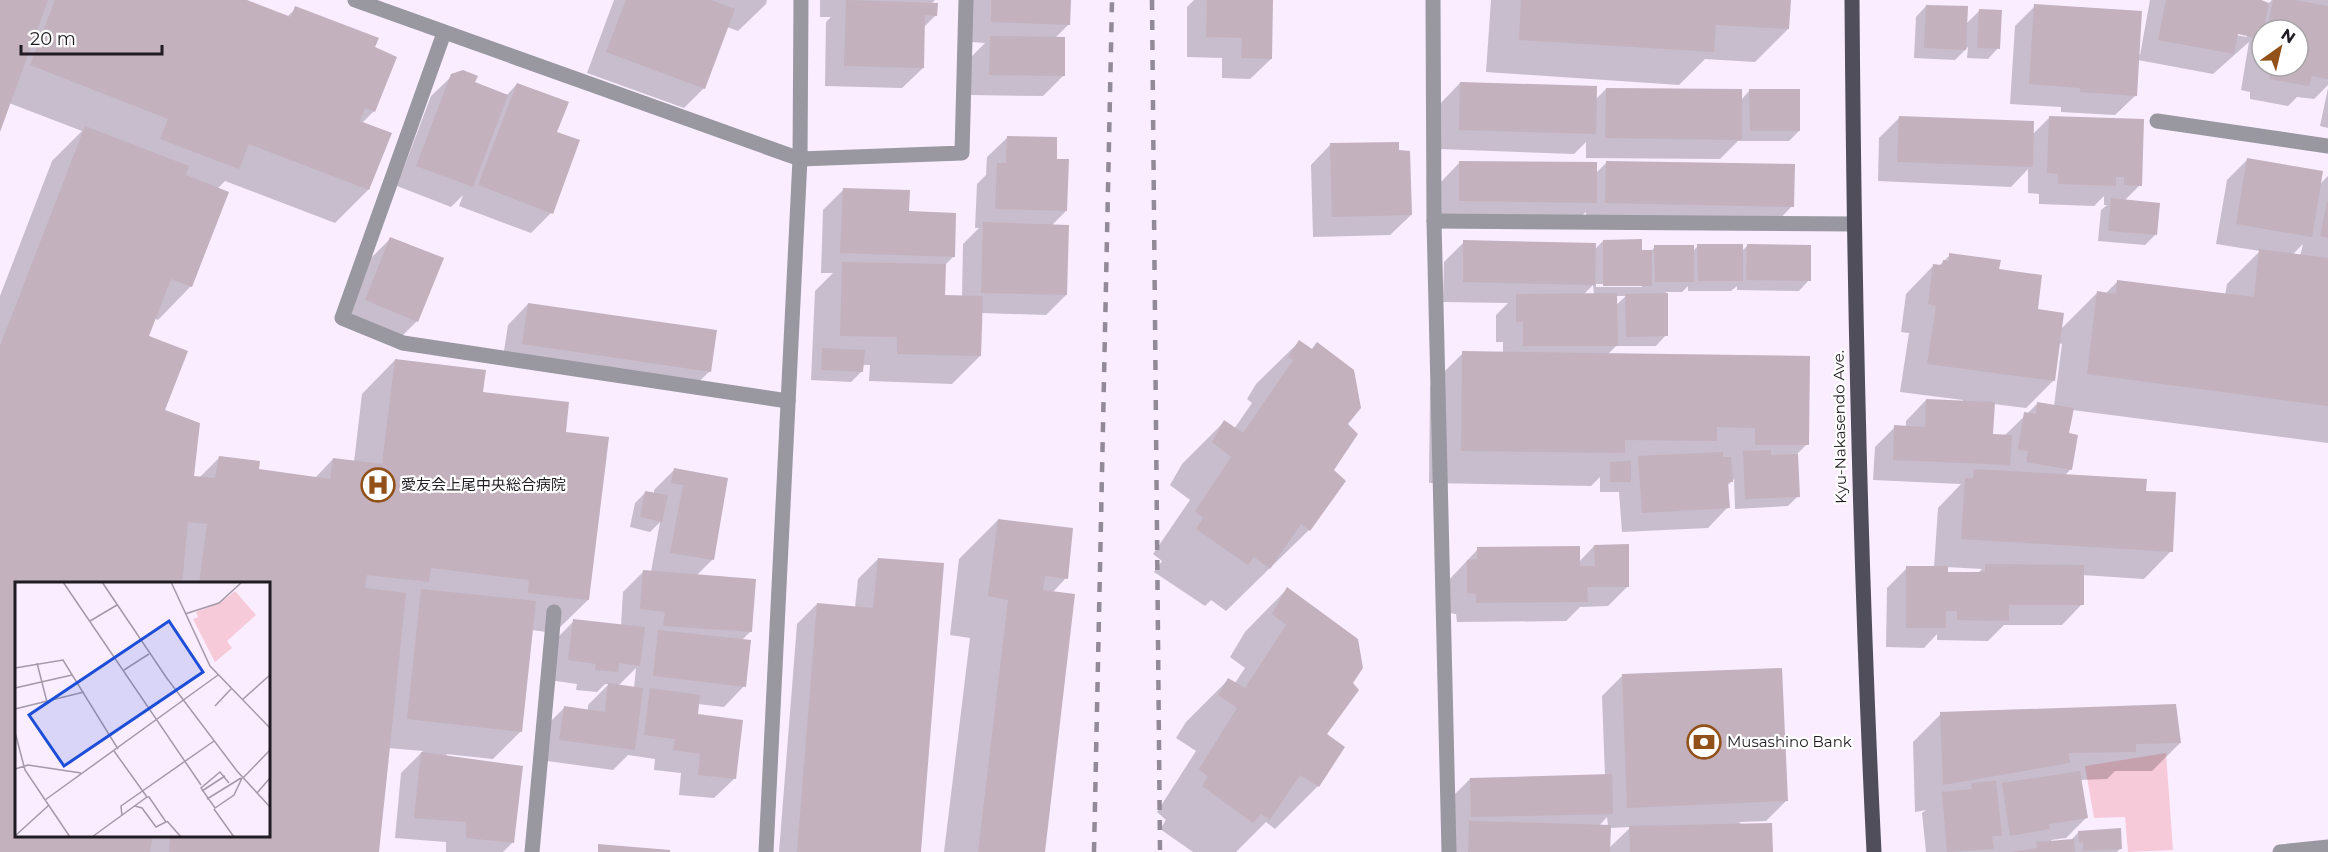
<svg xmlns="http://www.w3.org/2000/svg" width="2328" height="852" font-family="Montserrat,'Noto Sans JP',sans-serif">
<rect width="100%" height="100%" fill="#f9edff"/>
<polygon fill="#f7cad9" points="2166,753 2173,850 2128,852 2125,817 2094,818 2085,766"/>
<g fill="#0003" fill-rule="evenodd">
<path d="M0,0H243L287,17L296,8L373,48L374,111L362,123L368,190L335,223L225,181L217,189L191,286L158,320L154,318L147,337L163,410L192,477L199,478L219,458L257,471L315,478L333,459L354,462L362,394L395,360L482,393L565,433L588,600L554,633L532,630L521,731L493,759L446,754L512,843L503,852H446V842L395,838L401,773L423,751L388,748L377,852H0V296L52,161L82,131L9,103L0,128ZM16,584H268V836H16Z"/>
<polygon points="614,0 767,0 766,4 738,31 727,27 704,88 684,108 587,73"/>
<polygon points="820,0 935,0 931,4 936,15 924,27 923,68 902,88 825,86 826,22 831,17 820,17"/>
<polygon points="972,0 1069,0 1069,24 1055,38 1063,76 1043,96 970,95 970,58 985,43 971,42"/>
<polygon points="1194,0 1272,0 1271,59 1250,79 1222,78 1222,58 1187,57 1187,7"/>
<polygon points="1491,0 1790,0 1788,29 1755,62 1705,59 1679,85 1486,72"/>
<path d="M2150,0H2259L2268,4L2272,0H2328V85L2314,99L2297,97L2288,106L2250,99V92L2241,90L2249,42L2213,74L2138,60L2136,95L2115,115L2061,112V107L2010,104L2015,26L2035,6L2140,55ZM2262,30H2298V66H2262ZM2231,31L2247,34V37L2230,34Z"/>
<polygon points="1926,6 1966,24 1980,10 1998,48 1988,59 1967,58 1968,47 1955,60 1914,58 1916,17"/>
<polygon points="452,76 506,96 517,84 555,133 551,213 531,233 459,206 463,195 451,207 397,186 431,96"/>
<polygon points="1460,83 1595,100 1606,89 1741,100 1750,90 1799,131 1789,141 1738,141 1720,159 1586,158 1586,142 1574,154 1439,149 1440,104"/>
<polygon points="2328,88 2328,128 2320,126"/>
<polygon points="2050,117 2140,185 2124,201 2155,235 2145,245 2098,241 2101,210 2107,205 2104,205 2104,196 2094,206 2039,204 2039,194 2028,193 2028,169 2011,187 1878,181 1879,138 1899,118 2032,135"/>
<polygon points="1008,137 1055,160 1066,211 1051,226 1066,295 1046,315 981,313 980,356 952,384 869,381 870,365 862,365 862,371 851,382 811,380 815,291 833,273 821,273 823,210 843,190 908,213 954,256 945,265 944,297 962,297 963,244 979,228 975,228 977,184 986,175 987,157"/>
<polygon points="1331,144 1411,215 1390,235 1313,237 1311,165"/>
<path d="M2247,160L2319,185L2328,176V443L2072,410L2067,435L2070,470L2064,476L2144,492L2171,551L2144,579L2082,575V604L2062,625H2004L1988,641L1937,640V634L1924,648L1886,647L1887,588L1907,568H1934L1938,508L1961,484L1873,480L1875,447L1895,427H1906V421L1926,400L1963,402V400L1900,392L1909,333L1901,332L1906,294L1933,266H1939L1950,255L1998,270L2036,310L2061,329L2097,293L2105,294L2118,281L2225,295L2227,284L2260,251L2216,244L2227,180ZM2303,244L2300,256L2292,255ZM2059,343L2062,344L2054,406L2038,403L2004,436H1992L1993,404L2026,408L2054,380ZM1946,567L1982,569L1977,574L1946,573Z"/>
<polygon points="1460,162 1595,174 1607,162 1792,206 1772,227 1586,223 1586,212 1575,222 1439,221 1440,183"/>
<polygon points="390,239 417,321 397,341 346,320 370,259"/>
<path d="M1603,241L1641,252H1650L1655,247L1693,251L1698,246L1742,251L1747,246L1809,280L1799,291L1737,290V286L1731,291H1688V286L1682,292H1666V335L1656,346H1616L1607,355L1807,444L1796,455L1798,496L1788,506L1735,509L1734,479L1727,486L1728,507L1708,528L1622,532L1619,492H1600V477L1591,486L1429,483L1430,386L1463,353H1503V342H1496V315L1508,303L1443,302L1444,262L1464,242L1594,250ZM1596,284H1642V287H1596ZM1593,285L1594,295H1583ZM1616,296H1626L1616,305Z"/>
<polygon points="528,304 710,371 689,391 502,364 508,325"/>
<polygon points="1299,342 1332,471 1309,530 1226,611 1211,600 1205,606 1154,572 1162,561 1153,554 1190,500 1170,485 1182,464 1224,422 1234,429 1252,403 1247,399 1256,384"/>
<path d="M675,469L726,479L712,560L696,576L751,631L741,641L744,686L724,707L698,704L696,716L735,778L714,798L679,795L681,773L654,770L655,759L628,755L613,770L540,760L544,728L564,708L588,711V705L609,684H605L597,692L576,690L577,684L549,680L554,641L574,621L621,626L623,592L643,572H651L660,522L650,532L630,527L635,503L646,492L654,494V490ZM636,668L634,688L618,686Z"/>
<polygon points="998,520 1066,578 1052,593 1043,852 944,852 970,638 950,635 959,559"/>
<polygon points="1594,546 1628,586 1608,606 1580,607 1566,621 1457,622 1456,614 1448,613 1447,582 1478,549 1579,562"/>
<polygon points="878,559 920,852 779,852 797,624 817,604 855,607 858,579"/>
<polygon points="1287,589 1325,735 1343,747 1318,786 1275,829 1266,822 1236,852 1193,852 1160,829 1166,820 1157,812 1196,751 1176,738 1186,722 1228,680 1235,683 1245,668 1230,657 1245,632"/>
<path d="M1622,676L1786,801L1766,821L1739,822L1771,852H1449L1450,799L1470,779L1605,776L1602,696ZM1607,817L1608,826H1599ZM1631,827L1609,848V828Z"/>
<polygon points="1941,714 2180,743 2152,771 2115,771 2107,779 2080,780 2086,818 2066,838 2051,840 2051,843 2070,841 2079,832 2121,848 2117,852 1926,852 1922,813 1926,810 1915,812 1913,742"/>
</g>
<g fill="#c3b1be">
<polygon points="0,0 48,0 0,132"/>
<polygon points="55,0 247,0 291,17 295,6 379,38 375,47 397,57 375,112 365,108 360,121 392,133 369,190 249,144 239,169 160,139 168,119 30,65"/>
<polygon points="626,0 711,0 735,9 705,89 606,52"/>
<polygon points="846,0 938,3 937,16 925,15 924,68 844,66"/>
<polygon points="991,0 1071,0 1070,25 991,22"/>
<polygon points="1207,0 1273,0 1272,59 1241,58 1242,38 1206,37"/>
<polygon points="1521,0 1791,0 1789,29 1716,25 1714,52 1519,40"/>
<polygon points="2166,0 2261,0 2269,3 2264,28 2258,28 2256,38 2238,34 2234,54 2158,40"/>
<polygon points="2273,0 2294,0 2328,6 2328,79 2312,76 2309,86 2269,79 2270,72 2260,70 2261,66 2298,66 2298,30 2267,30"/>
<polygon points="2034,4 2142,11 2137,96 2080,92 2080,88 2029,84"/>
<polygon points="1926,5 1968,6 1966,50 1924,48"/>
<polygon points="1979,9 2002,10 2000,49 1977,48"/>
<polygon points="990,36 1065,37 1065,76 989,75"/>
<polygon points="463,70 478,76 475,82 508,95 473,187 416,166 451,74"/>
<polygon points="1460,82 1597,86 1596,134 1459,130"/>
<polygon points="517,83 569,102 557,132 580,140 553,214 478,185"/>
<polygon points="1606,88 1742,89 1742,140 1605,138"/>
<polygon points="1749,89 1800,89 1800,131 1750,131"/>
<polygon points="1899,116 2034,121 2033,167 1897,162"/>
<polygon points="2049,116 2144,119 2142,186 2124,185 2124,177 2116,177 2116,186 2058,184 2058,174 2047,173"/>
<polygon points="85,126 189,166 186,175 229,192 192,287 171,279 149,336 188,351 165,410 200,423 194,476 215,478 219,456 260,461 259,469 330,479 333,458 382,464 395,359 486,370 483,392 569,402 566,432 609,437 589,600 528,593 529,580 431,568 429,582 367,575 365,588 406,593 379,852 169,852 170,836 268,836 268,584 199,584 207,524 188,522 182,584 16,584 16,836 153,836 150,852 0,852 0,346"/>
<polygon points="1007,136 1057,137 1057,159 1069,159 1067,211 995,209 997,163 1006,163"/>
<polygon points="1399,142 1399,150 1410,151 1412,215 1332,217 1330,143"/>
<polygon points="2247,158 2323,171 2312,237 2236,224"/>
<polygon points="1459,161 1597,162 1597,203 1459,201"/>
<polygon points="1606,161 1795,164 1794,207 1605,203"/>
<polygon points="843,188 910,190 909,211 956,213 955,257 840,253"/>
<polygon points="2111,198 2160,203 2157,235 2108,231"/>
<polygon points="2327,202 2328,202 2328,238 2320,236"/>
<polygon points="983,222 1069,225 1067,295 981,293"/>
<polygon points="390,237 444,258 418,322 365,300"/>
<polygon points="1642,239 1642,250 1652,250 1652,286 1603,286 1603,240"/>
<polygon points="1463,240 1596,243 1595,285 1463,282"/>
<polygon points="1697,244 1743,244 1743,281 1698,281"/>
<polygon points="1747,244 1811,245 1811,281 1746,280"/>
<polygon points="1654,245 1694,245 1694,282 1655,282"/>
<polygon points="2259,249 2328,258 2328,406 2087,374 2097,291 2116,294 2117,280 2254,297"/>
<polygon points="1949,253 2001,260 1999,269 2042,275 2038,309 2064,313 2055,381 1927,364 1936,306 1928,304 1933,264 1942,265 1943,260 1949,261"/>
<polygon points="842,262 946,264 945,295 983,296 981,356 897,354 897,337 840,336"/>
<polygon points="1617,293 1618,346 1523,346 1523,322 1516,322 1516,294"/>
<polygon points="1668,293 1668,336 1626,337 1625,294"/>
<polygon points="528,303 717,330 711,372 522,344"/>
<polygon points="1299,340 1312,349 1317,342 1354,370 1361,408 1348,424 1358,434 1334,470 1346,481 1310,531 1301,524 1270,569 1254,557 1248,565 1196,529 1203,518 1195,511 1231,457 1212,442 1224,420 1243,433 1293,360 1288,357"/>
<polygon points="822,348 865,350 863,372 821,370"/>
<polygon points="1462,351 1810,356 1809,445 1755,445 1755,428 1717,427 1717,441 1625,440 1625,453 1461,451"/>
<polygon points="1926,399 1995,402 1993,434 2012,435 2010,465 1893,460 1894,425 1925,427"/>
<polygon points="2037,402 2074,408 2069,433 2078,435 2072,470 2026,462 2028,451 2018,449 2024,412 2036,414"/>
<polygon points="1771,450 1771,455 1798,454 1800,497 1745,499 1743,451"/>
<polygon points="1723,452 1723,457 1731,457 1733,482 1728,482 1730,508 1642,513 1638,456"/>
<polygon points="1631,461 1631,482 1610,482 1610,462"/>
<polygon points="674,468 728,478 714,560 670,553 683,485 671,483"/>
<polygon points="1974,469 2147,479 2146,491 2176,492 2173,552 1961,539 1965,478 1973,478"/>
<polygon points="645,491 668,495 662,522 640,517"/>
<polygon points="998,519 1073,528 1068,579 1045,576 1043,590 1075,594 1045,852 978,852 1008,600 988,596"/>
<polygon points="1629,544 1629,587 1587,587 1588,602 1476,603 1476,594 1467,593 1467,560 1477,559 1477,547 1580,546 1580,566 1595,566 1594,545"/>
<polygon points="878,558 944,563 921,852 797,852 817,603 873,608"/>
<polygon points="1985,564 2084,565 2084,605 2009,605 2009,621 1957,620 1957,611 1946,611 1946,628 1906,628 1906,566 1948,566 1948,572 1985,572"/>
<polygon points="643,570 756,579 752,632 663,626 665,612 640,609"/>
<polygon points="1287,587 1358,639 1363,668 1353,683 1359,690 1327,734 1345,747 1319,787 1300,775 1270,820 1261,814 1253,823 1202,786 1208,777 1199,769 1237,708 1218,695 1228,678 1245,688 1286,625 1272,614"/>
<polygon points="421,589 536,601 522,732 407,719"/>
<polygon points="573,619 645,627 640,666 619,663 618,672 595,670 596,664 568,660"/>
<polygon points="658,630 751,640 746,687 653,676"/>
<polygon points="1782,668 1788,801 1627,808 1622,674"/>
<polygon points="608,683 643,688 635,750 559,740 564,706 605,712"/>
<polygon points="650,688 700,695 698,714 743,720 736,779 698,775 700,754 673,750 675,739 644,735"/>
<polygon points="2176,704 2181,743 2136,744 2136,752 2069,753 2070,763 1943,785 1940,712"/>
<polygon points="421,752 523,766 514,843 466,838 466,822 414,818"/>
<polygon points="2080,771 2088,818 2049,824 2050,829 2010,836 2002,783"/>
<polygon points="1612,774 1613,814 1471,817 1470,778"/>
<polygon points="1996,781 2002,836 1992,836 1994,849 1947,852 1942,792 1972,789 1971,783"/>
<polygon points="1469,821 1611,825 1610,852 1468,852"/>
<polygon points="1772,823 1773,852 1630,852 1629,826"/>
<polygon points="2121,828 2122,849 2083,851 2083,842 2079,843 2078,831"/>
<polygon points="2074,839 2075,852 2012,852 2037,848 2036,842"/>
<polygon points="598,844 670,850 670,852 598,852"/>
</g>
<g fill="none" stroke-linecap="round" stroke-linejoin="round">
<g stroke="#9997a0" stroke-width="15">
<polyline points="355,0 800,159 962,153 966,0"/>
<polyline points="1433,0 1434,221 1449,852"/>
<polyline points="444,33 342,318 403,343 788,401"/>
<polyline points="2157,121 2328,146"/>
<polyline points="1434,221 1854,224"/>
<polyline points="532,852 554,612"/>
<polyline points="766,852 800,159 801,0"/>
<polyline points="2280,852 2328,847"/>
</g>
<path stroke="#514e5c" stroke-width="15" d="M1852,0C1854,284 1860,568 1874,852"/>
<g stroke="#938a97" stroke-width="4.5" stroke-dasharray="10 10" stroke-linecap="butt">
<polyline points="1152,0 1160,852"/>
<polyline points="1094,852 1112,0"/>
</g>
</g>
<defs>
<symbol id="hospital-ring" viewBox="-11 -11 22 22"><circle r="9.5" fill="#fff" stroke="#915119" stroke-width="1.5"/><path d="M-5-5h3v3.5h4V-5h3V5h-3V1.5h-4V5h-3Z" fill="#915119"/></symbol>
<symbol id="bank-ring" viewBox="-11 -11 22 22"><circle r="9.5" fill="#fff" stroke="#915119" stroke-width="1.5"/><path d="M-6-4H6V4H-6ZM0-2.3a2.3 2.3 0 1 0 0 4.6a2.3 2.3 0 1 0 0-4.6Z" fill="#915119"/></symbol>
</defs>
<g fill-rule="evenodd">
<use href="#hospital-ring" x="359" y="466" width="38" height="38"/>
<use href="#bank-ring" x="1685" y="723" width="38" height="38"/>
</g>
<g text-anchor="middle" stroke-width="4.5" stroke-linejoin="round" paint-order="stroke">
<g font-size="15" fill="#211c23" stroke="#fff">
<text transform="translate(1840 427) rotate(-91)" y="5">Kyu-Nakasendo Ave.</text>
</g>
<g font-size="15" fill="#211c23" stroke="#fff" text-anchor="start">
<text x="401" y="490">愛友会上尾中央総合病院</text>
<text x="1727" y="747">Musashino Bank</text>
</g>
</g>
<g transform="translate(15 582)">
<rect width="255" height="255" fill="#f9edff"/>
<path d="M220,9L241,33L212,59L217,66L200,80L178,37L183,35L181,30L205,21Z" fill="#f7cad9"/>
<path fill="none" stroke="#a399a7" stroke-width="1.5" d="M48,0L186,203M87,0L151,95L222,189L255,225M156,0L195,84L255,146M170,32L204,21L227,0M75,39L102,23M22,81L32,120M0,86L48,78L103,167M109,88L134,72M0,106L57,93M227,118L255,93M200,124L216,107M0,127L69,110M0,150L10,188L55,255M99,169L132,215M0,187L13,183L66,191M228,196L255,168M214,201L205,190L186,206L200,226L219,213L227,196M187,209L210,194M242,211L255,196M192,217L226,196M30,218L203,93M199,227L219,255M107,234L106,224L199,159M152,239L166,255M0,254L34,223M77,255L132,215H134L151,240L141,245L127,226L120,224"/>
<path fill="#1d4ed8" fill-opacity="0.15" stroke="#1d4ed8" stroke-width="3" d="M154,39L188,90L49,184L14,133Z"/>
<rect width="255" height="255" fill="none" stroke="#211c23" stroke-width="3"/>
</g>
<g transform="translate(2280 48) rotate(34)"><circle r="28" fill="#ffffff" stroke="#a6a4a7" stroke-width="1.5"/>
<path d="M0-4.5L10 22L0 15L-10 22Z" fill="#915119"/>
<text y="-9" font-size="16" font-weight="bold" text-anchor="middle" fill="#211c23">N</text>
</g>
<path d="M21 45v9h141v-9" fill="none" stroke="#211c23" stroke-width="3"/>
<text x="30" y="45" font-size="18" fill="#211c23" stroke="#ffffff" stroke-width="4.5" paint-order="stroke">20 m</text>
</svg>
